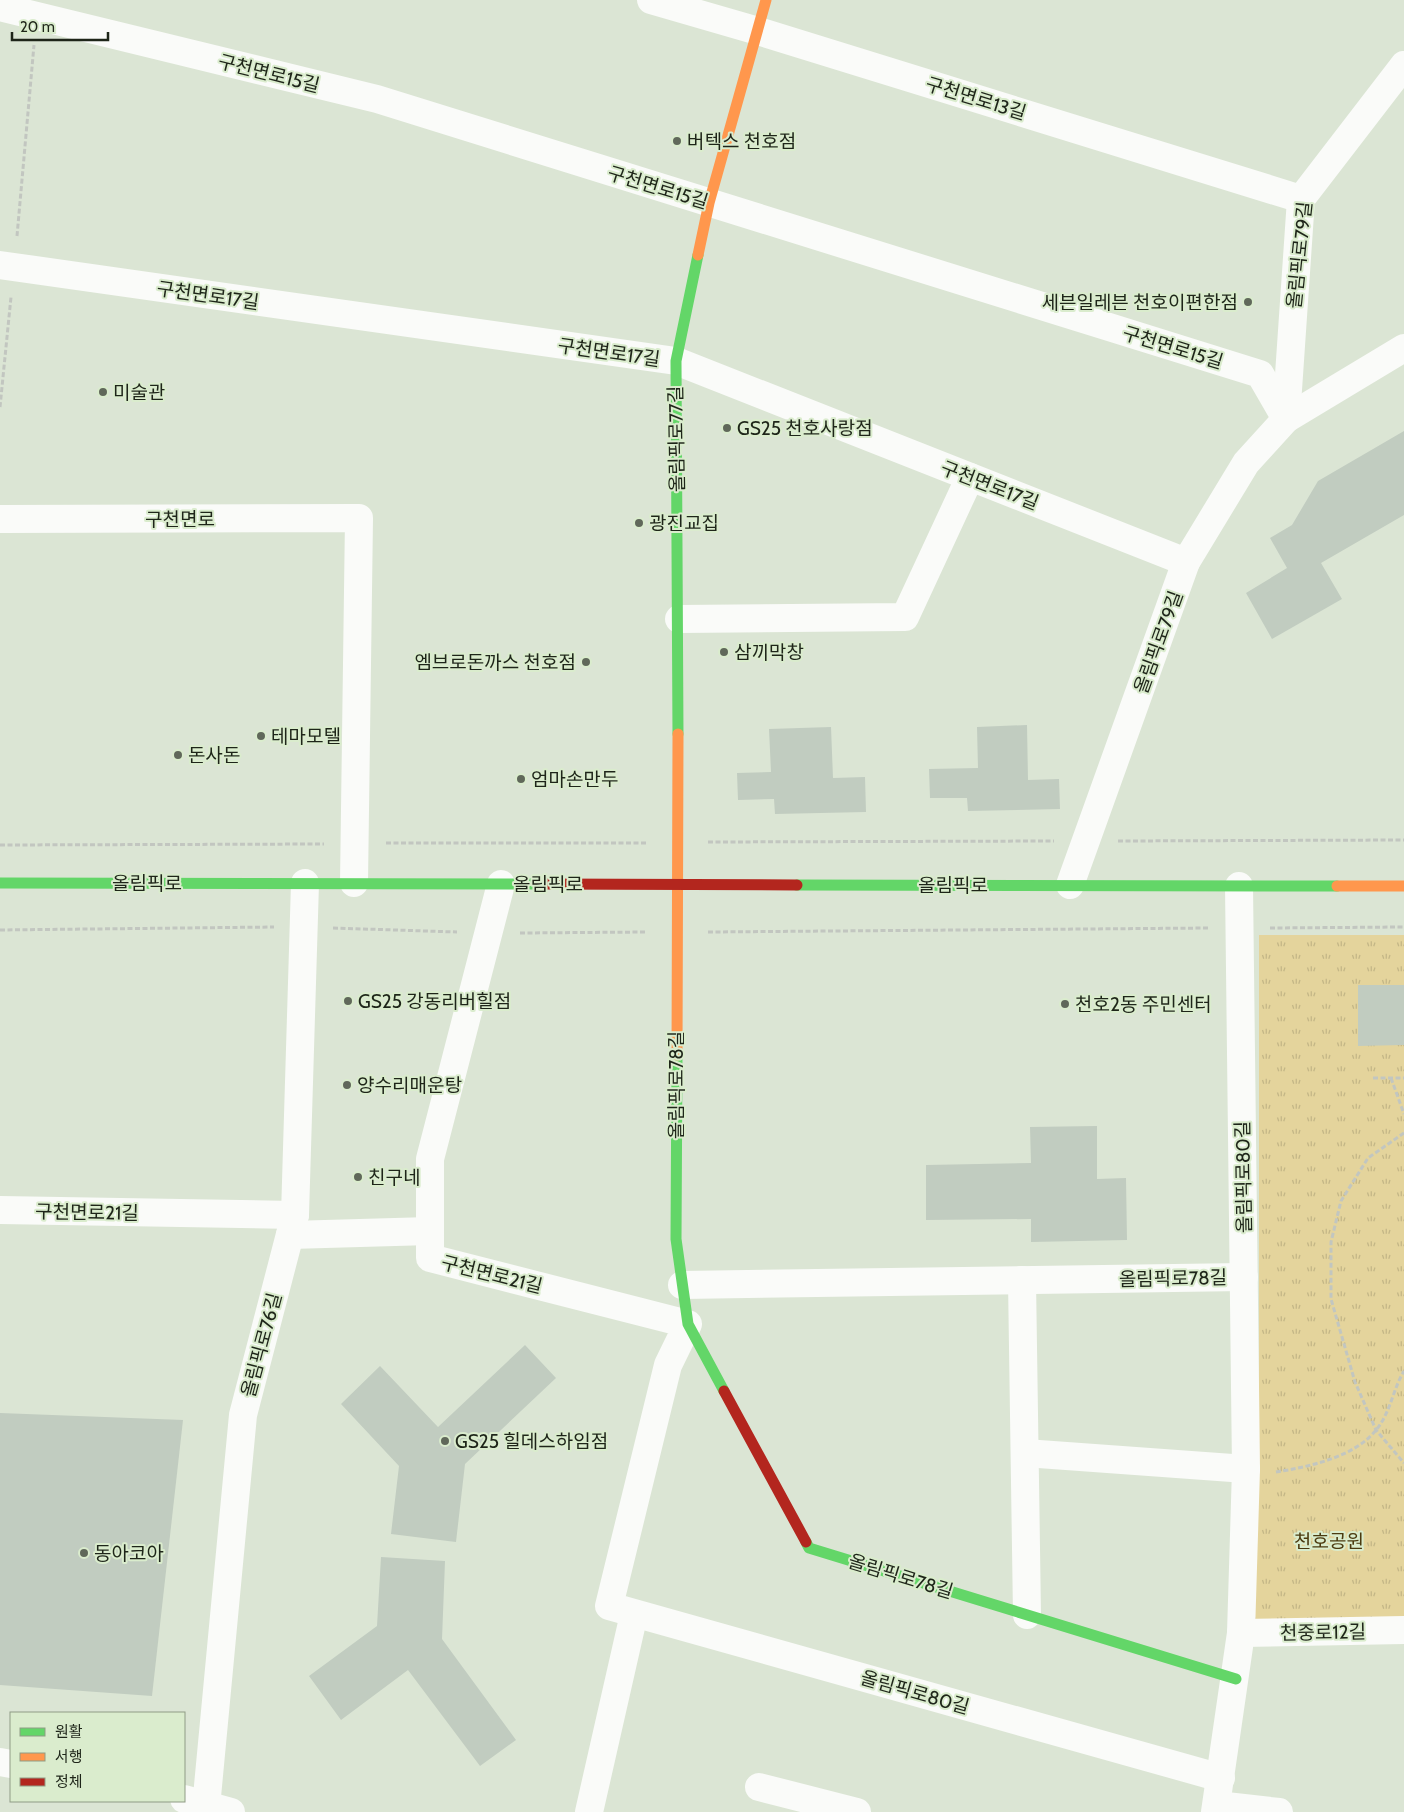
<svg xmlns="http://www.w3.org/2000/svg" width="1404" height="1812" font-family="Cabin,'Noto Sans KR',sans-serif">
<defs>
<pattern id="grass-tufts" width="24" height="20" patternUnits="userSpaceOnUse" patternTransform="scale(1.25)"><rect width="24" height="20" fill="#e4d49c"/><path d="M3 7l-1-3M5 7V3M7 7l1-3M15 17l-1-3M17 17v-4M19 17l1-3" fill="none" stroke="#c3b686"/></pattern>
</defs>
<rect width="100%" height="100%" fill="#dbe5d4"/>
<polygon fill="url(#grass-tufts)" points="1259,935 1404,935 1404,1618 1249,1625 1259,1467"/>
<g fill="#c1ccc0">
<polygon points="1404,431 1404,515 1321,563 1342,599 1272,639 1246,593 1287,568 1270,538 1292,525 1318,481"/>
<polygon points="1027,725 1028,780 1059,779 1060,809 968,811 967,798 930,798 929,769 978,768 977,727"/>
<polygon points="831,727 833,778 865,777 866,812 775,814 774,799 738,800 737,773 771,772 769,729"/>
<polygon points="1358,985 1404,985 1404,1045 1358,1046"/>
<polygon points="1097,1126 1097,1179 1126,1178 1127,1240 1031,1242 1031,1219 926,1220 926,1165 1031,1163 1030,1127"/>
<polygon points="525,1345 556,1378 465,1464 456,1542 391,1534 399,1466 341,1404 380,1366 438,1427"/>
<polygon points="0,1413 183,1420 152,1696 0,1685"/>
<polygon points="381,1557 445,1561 442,1639 516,1740 480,1766 408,1670 341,1720 309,1676 377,1626"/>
</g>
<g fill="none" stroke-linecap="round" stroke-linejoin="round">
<g stroke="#c2c6c0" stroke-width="3" stroke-dasharray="5 2.5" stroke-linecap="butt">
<polyline points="17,236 34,45"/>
<polyline points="0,407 11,297"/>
<polyline points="1118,841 1404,840"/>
<polyline points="708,842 1054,841"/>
<polyline points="386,843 647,843"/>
<polyline points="0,845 324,844"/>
<polyline points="333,928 457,932"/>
<polyline points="1270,928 1404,927"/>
<polyline points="0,930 274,927"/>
<polyline points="708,932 1209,928"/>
<polyline points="520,933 647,932"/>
<polyline points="1373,1078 1404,1078"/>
<polyline points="1391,1078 1404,1114"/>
<polyline points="1404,1133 1368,1158 1341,1201 1331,1242 1331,1299 1355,1382 1376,1430 1404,1463"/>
<path d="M1276,1472C1308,1467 1355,1457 1376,1430C1390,1414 1393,1389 1404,1371"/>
</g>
<g stroke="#fafbf9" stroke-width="28">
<polyline points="651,0 758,31 1301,199"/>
<polyline points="0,7 377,99 1260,374 1286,419"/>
<polyline points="0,265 676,361 1186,562"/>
<polyline points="1286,419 1301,199 1404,65"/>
<polyline points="0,519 359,518 354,883"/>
<polyline points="679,619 905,617 970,477"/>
<polyline points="501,884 430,1159 430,1258 688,1324 668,1365 609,1606 1221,1778"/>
<polyline points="1070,885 1186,562 1246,463 1286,419 1404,348"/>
<polyline points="0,1210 295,1215"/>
<polyline points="290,1235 430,1231"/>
<polyline points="1022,1280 1027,1615"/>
<polyline points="682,1285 1244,1277"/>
<polyline points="1025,1453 1246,1469"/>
<polyline points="1241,1633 1404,1630"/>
<polyline points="0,1762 11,1764"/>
<polyline points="759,1787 857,1812"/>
<polyline points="184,1799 231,1812"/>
<polyline points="1217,1805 1279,1812"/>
<polyline points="206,1807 243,1415 295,1215 305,883"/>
<polyline points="589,1812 634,1614"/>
<polyline points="1215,1812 1241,1633 1246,1469 1239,886"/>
</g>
<g stroke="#63d668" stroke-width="11">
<polyline points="678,734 676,361 698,255"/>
<polyline points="0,883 546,884"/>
<polyline points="797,885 1337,886"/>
<polyline points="677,1055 676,1239 688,1324 724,1391"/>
<polyline points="806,1542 809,1548 1236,1679"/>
</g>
<g stroke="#ff974d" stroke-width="11">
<polyline points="698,255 709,203 766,0"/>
<polyline points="1337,886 1404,886"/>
<polyline points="677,1055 678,734"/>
</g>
<g stroke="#b3261e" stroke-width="11">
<polyline points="546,884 797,885"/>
<polyline points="724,1391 806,1542"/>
</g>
</g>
<g fill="#60685a" stroke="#daeccd" stroke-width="2">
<circle cx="677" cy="141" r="5"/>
<circle cx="1248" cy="302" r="5"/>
<circle cx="103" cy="392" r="5"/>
<circle cx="727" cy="428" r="5"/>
<circle cx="639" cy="523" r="5"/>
<circle cx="724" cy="652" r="5"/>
<circle cx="586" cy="662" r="5"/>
<circle cx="261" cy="736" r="5"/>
<circle cx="178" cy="755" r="5"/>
<circle cx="521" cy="779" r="5"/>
<circle cx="348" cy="1001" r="5"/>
<circle cx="1065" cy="1004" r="5"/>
<circle cx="347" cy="1085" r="5"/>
<circle cx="358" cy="1177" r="5"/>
<circle cx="445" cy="1441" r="5"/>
<circle cx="84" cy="1553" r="5"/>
</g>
<g text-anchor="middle" stroke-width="4" stroke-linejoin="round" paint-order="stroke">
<g font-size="19" fill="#1e2519" stroke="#daeccd">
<text transform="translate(269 73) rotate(14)" y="7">구천면로15길</text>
<text transform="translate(976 98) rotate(17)" y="7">구천면로13길</text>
<text transform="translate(658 187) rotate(17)" y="7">구천면로15길</text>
<text transform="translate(1299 255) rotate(-84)" y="7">올림픽로79길</text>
<text transform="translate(208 295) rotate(8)" y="7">구천면로17길</text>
<text transform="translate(1173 347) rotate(17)" y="7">구천면로15길</text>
<text transform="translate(609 352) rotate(8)" y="7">구천면로17길</text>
<text transform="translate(676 439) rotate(-91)" y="7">올림픽로77길</text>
<text transform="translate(990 485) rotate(21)" y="7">구천면로17길</text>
<text x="180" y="526">구천면로</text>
<text transform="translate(1158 642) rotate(-70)" y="7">올림픽로79길</text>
<text x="147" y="890">올림픽로</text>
<text x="548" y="891">올림픽로</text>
<text x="953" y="892">올림픽로</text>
<text transform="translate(676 1085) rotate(-90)" y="7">올림픽로78길</text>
<text transform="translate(1243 1177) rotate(-91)" y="7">올림픽로80길</text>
<text transform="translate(87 1212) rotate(1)" y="7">구천면로21길</text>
<text transform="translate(492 1274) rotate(14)" y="7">구천면로21길</text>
<text transform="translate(1173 1278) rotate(-1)" y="7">올림픽로78길</text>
<text transform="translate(261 1345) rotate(-75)" y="7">올림픽로76길</text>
<text transform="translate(901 1576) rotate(17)" y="7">올림픽로78길</text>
<text transform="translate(1323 1632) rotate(-1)" y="7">천중로12길</text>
<text transform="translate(915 1692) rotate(16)" y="7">올림픽로80길</text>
</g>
<g font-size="19" fill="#1e2519" stroke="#daeccd" text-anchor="start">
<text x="687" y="148">버텍스 천호점</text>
<text x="1238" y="309" text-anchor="end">세븐일레븐 천호이편한점</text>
<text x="113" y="399">미술관</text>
<text x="737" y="435">GS25 천호사랑점</text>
<text x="649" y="530">광진교집</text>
<text x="734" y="659">삼끼막창</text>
<text x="576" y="669" text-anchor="end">엠브로돈까스 천호점</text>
<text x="271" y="743">테마모텔</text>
<text x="188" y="762">돈사돈</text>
<text x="531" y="786">엄마손만두</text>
<text x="358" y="1008">GS25 강동리버힐점</text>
<text x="1075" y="1011">천호2동 주민센터</text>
<text x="357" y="1092">양수리매운탕</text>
<text x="368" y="1184">친구네</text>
<text x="455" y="1448">GS25 힐데스하임점</text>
<text x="94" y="1560">동아코아</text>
</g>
<g font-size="19" fill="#4b3a0f" stroke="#daeccd">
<text x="1329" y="1548">천호공원</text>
</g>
</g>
<rect x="10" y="1712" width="175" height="90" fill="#daeccd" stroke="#8f9c85"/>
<rect x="20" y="1728" width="25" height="8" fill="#63d668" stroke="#8f9c85"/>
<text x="55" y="1737" font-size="15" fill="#1e2519">원활</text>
<rect x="20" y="1753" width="25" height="8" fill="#ff974d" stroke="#8f9c85"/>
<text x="55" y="1762" font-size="15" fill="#1e2519">서행</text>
<rect x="20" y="1778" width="25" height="8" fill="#b3261e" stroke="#8f9c85"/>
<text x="55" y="1787" font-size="15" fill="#1e2519">정체</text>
<path d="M12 32v8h96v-8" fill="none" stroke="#1e2519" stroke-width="2.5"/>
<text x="20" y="32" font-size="15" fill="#1e2519" stroke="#daeccd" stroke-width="4" paint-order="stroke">20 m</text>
</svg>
